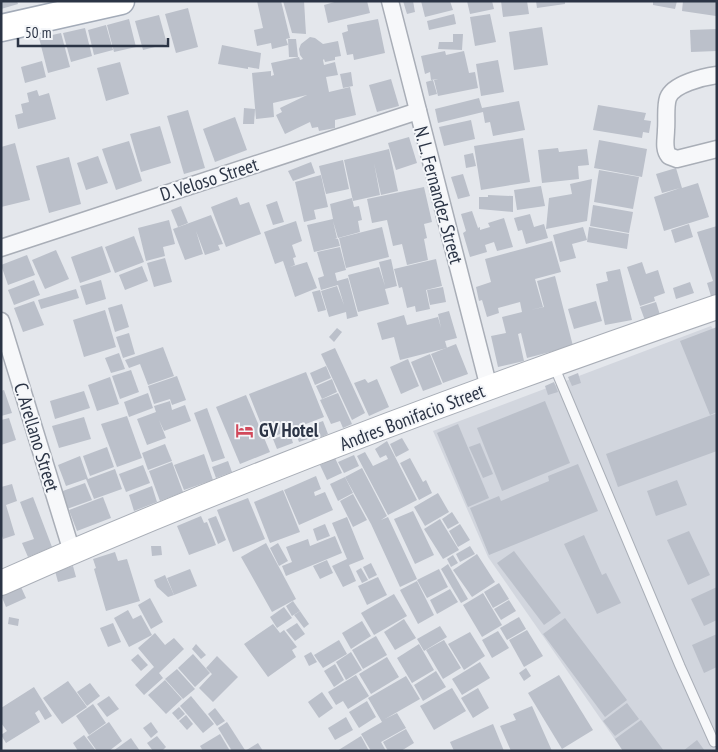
<svg xmlns="http://www.w3.org/2000/svg" width="718" height="752" font-family="'PT Sans Narrow',sans-serif">
<rect width="100%" height="100%" fill="#e4e7ec"/>
<polygon fill="#d2d6de" points="711,326 717,335 717,751 623,751 488,557 433,431"/>
<g fill="#bbc0ca">
<polygon points="1,1 17,1 18,4 1,9"/>
<polygon points="257,1 281,1 290,38 286,39 288,45 272,49 271,43 257,46 254,30 263,28"/>
<polygon points="283,1 304,1 306,34 292,33"/>
<polygon points="338,1 367,1 370,13 328,23 324,5"/>
<polygon points="403,1 413,1 415,12 407,14"/>
<polygon points="421,1 450,1 453,10 425,17"/>
<polygon points="467,1 492,1 494,9 470,14"/>
<polygon points="501,1 527,1 529,14 503,17"/>
<polygon points="536,1 565,1 565,4 537,8"/>
<polygon points="653,1 677,1 675,9 653,5"/>
<polygon points="683,1 717,1 716,16 682,11"/>
<polygon points="188,8 198,47 176,53 165,14"/>
<polygon points="454,14 456,24 429,30 427,21"/>
<polygon points="490,14 496,42 475,46 470,17"/>
<polygon points="159,15 167,44 143,50 135,21"/>
<polygon points="129,19 136,47 114,52 107,25"/>
<polygon points="378,19 385,53 354,60 353,54 347,55 342,33 348,31 347,25"/>
<polygon points="106,25 113,50 94,55 88,30"/>
<polygon points="542,27 548,65 514,70 509,32"/>
<polygon points="85,28 92,56 71,62 63,33"/>
<polygon points="717,29 717,51 691,52 690,30"/>
<polygon points="61,33 70,67 48,73 39,38"/>
<polygon points="453,34 463,34 462,50 438,49 439,42 453,42"/>
<polygon points="310,37 315,38 323,44 338,41 341,56 335,57 335,60 325,62 324,59 323,60 324,65 335,62 338,75 326,77 329,92 350,87 356,115 335,120 335,128 319,131 318,127 312,128 310,122 285,134 276,115 282,112 280,108 307,95 273,103 274,117 256,119 252,73 271,71 271,76 274,75 271,63 299,57 300,60 303,59 300,55 299,49 301,44"/>
<polygon points="288,39 296,39 298,57 289,57"/>
<polygon points="222,45 261,53 259,69 248,67 248,69 218,64"/>
<polygon points="445,51 446,55 464,51 469,73 475,72 478,88 438,96 434,80 438,79 431,80 430,72 425,74 421,56"/>
<polygon points="498,60 504,92 481,96 476,64"/>
<polygon points="42,61 46,77 25,83 21,67"/>
<polygon points="120,62 129,94 106,101 97,68"/>
<polygon points="351,72 353,86 343,88 340,74"/>
<polygon points="391,79 399,106 377,112 369,85"/>
<polygon points="433,80 437,94 429,96 426,82"/>
<polygon points="37,90 39,96 49,93 56,119 18,129 15,115 23,113 21,104 29,102 27,93"/>
<polygon points="479,98 482,108 519,101 525,130 493,136 490,122 485,123 483,112 438,123 435,109"/>
<polygon points="598,105 646,113 644,120 651,121 649,133 643,132 642,138 593,130"/>
<polygon points="244,108 255,109 254,124 243,124"/>
<polygon points="188,110 205,168 184,174 167,116"/>
<polygon points="235,117 247,150 215,162 203,129"/>
<polygon points="471,120 475,139 444,146 439,127"/>
<polygon points="160,126 171,163 141,172 130,134"/>
<polygon points="409,137 417,163 396,170 388,143"/>
<polygon points="523,138 530,182 481,190 474,146"/>
<polygon points="599,140 647,149 642,177 594,168"/>
<polygon points="129,141 142,181 116,190 102,149"/>
<polygon points="15,143 30,200 1,207 1,147"/>
<polygon points="558,148 559,152 587,149 589,165 578,166 579,179 542,183 538,150"/>
<polygon points="389,149 398,191 381,195 374,163 380,195 353,201 344,160"/>
<polygon points="473,153 476,166 466,168 464,155"/>
<polygon points="98,156 108,183 86,190 77,163"/>
<polygon points="69,157 81,204 49,213 36,166"/>
<polygon points="343,160 349,189 326,194 319,166"/>
<polygon points="311,162 315,173 293,181 288,171"/>
<polygon points="676,168 682,188 698,183 709,217 664,231 654,197 680,188 662,193 656,174"/>
<polygon points="599,170 639,177 633,209 594,202"/>
<polygon points="463,174 470,196 458,199 451,177"/>
<polygon points="321,175 328,207 314,210 316,219 304,222 295,182"/>
<polygon points="592,179 587,221 546,229 549,198 572,194 570,184"/>
<polygon points="541,186 545,206 517,210 514,190"/>
<polygon points="424,187 432,222 424,224 427,238 424,239 428,260 407,265 402,244 393,246 387,220 372,223 367,199"/>
<polygon points="488,195 513,196 513,212 479,209 479,197 488,197"/>
<polygon points="237,197 240,205 249,202 261,234 226,247 211,207"/>
<polygon points="352,198 354,207 359,206 362,220 358,221 360,232 338,238 333,221 337,238 335,238 338,239 340,246 314,252 307,225 333,219 330,204"/>
<polygon points="277,201 284,222 273,225 266,205"/>
<polygon points="593,205 633,212 629,233 590,226"/>
<polygon points="181,206 188,223 178,227 171,210"/>
<polygon points="472,211 478,228 480,227 480,230 490,227 488,223 504,218 513,247 497,251 494,242 485,245 487,252 470,257 463,233 466,231 461,214"/>
<polygon points="530,214 534,227 544,224 548,238 526,244 522,230 518,231 514,218"/>
<polygon points="211,215 223,244 218,245 220,250 205,255 196,231 203,254 185,260 173,229"/>
<polygon points="169,220 175,244 163,247 165,256 146,261 138,228"/>
<polygon points="296,221 302,241 292,245 296,257 293,258 295,265 290,267 307,262 317,288 295,297 283,261 275,264 264,232"/>
<polygon points="689,224 693,237 675,243 671,230"/>
<polygon points="717,226 717,294 711,296 707,283 713,281 697,232"/>
<polygon points="382,227 389,257 346,268 339,238"/>
<polygon points="583,227 587,240 572,244 576,258 560,262 553,235"/>
<polygon points="589,227 629,234 627,249 587,242"/>
<polygon points="134,236 144,262 115,273 105,247"/>
<polygon points="552,241 561,272 535,279 543,307 530,310 544,307 537,281 555,276 573,346 527,358 521,333 518,334 524,361 498,367 491,336 506,333 502,317 522,312 520,302 498,308 499,313 487,317 482,300 479,301 476,287 491,282 485,259"/>
<polygon points="102,246 111,272 80,283 71,257"/>
<polygon points="340,247 346,270 335,273 337,281 348,278 358,316 347,319 346,312 329,317 321,291 337,286 344,305 338,285 321,290 318,278 324,276 317,252"/>
<polygon points="56,250 69,279 45,289 32,260"/>
<polygon points="27,255 35,275 8,285 1,265"/>
<polygon points="165,258 172,282 154,287 147,263"/>
<polygon points="391,259 397,286 385,289 389,304 358,312 348,275 379,267 385,286 379,262"/>
<polygon points="436,259 442,286 426,290 430,309 416,312 415,306 407,308 402,287 399,288 394,269"/>
<polygon points="642,262 646,274 658,270 665,293 654,297 655,301 640,306 627,267"/>
<polygon points="142,266 148,281 125,290 119,275"/>
<polygon points="620,269 632,320 605,325 596,284 608,281 606,272"/>
<polygon points="34,280 40,295 14,305 8,290"/>
<polygon points="101,280 106,299 86,305 80,286"/>
<polygon points="690,282 694,293 676,299 673,288"/>
<polygon points="443,287 446,302 430,305 427,290"/>
<polygon points="76,289 79,298 41,309 38,300"/>
<polygon points="320,290 326,310 318,312 312,292"/>
<polygon points="34,301 44,325 23,332 14,308"/>
<polygon points="596,301 602,321 574,329 568,309"/>
<polygon points="656,302 661,318 646,323 640,307"/>
<polygon points="122,304 129,327 115,332 108,308"/>
<polygon points="105,310 116,347 84,357 73,320"/>
<polygon points="449,311 457,338 445,341 447,348 400,360 394,337 382,340 377,323 404,315 407,325 438,317 441,328 438,314"/>
<polygon points="717,327 717,412 710,415 680,341"/>
<polygon points="337,328 342,332 334,342 329,337"/>
<polygon points="129,333 135,354 123,358 116,337"/>
<polygon points="456,344 468,374 443,383 431,354"/>
<polygon points="163,347 174,376 148,385 140,364 129,368 125,360"/>
<polygon points="335,348 365,413 352,420 321,354"/>
<polygon points="119,353 125,369 111,373 105,358"/>
<polygon points="430,354 442,384 423,391 411,362"/>
<polygon points="408,359 419,386 401,394 390,367"/>
<polygon points="326,366 331,378 315,385 310,373"/>
<polygon points="131,370 139,392 120,399 112,376"/>
<polygon points="306,372 324,417 267,439 249,394"/>
<polygon points="578,373 581,383 572,386 568,377"/>
<polygon points="177,376 186,400 172,405 170,399 154,404 148,386"/>
<polygon points="110,377 119,404 97,411 88,385"/>
<polygon points="332,379 337,392 322,399 316,386"/>
<polygon points="365,379 368,383 377,379 389,407 369,416 354,383"/>
<polygon points="554,382 558,392 548,395 545,386"/>
<polygon points="4,390 12,413 1,416 1,391"/>
<polygon points="84,391 90,408 55,419 50,401"/>
<polygon points="148,393 153,408 129,417 124,402"/>
<polygon points="338,393 352,424 343,428 340,421 331,424 320,400"/>
<polygon points="246,395 270,452 240,464 216,407"/>
<polygon points="170,401 172,410 185,405 191,421 164,431 159,420 166,438 147,445 137,419 156,412 154,406"/>
<polygon points="545,401 570,463 502,491 477,428"/>
<polygon points="207,408 225,458 212,462 194,413"/>
<polygon points="717,413 717,451 618,487 606,454"/>
<polygon points="127,416 142,458 117,467 101,424"/>
<polygon points="84,417 91,439 59,448 52,426"/>
<polygon points="9,418 16,440 1,445 1,420"/>
<polygon points="323,421 328,434 312,441 311,438 299,442 295,431"/>
<polygon points="458,424 489,498 468,507 437,433"/>
<polygon points="290,433 293,443 277,449 273,439"/>
<polygon points="402,438 409,450 396,457 390,444"/>
<polygon points="387,441 417,500 388,515 357,456 365,452 373,466 388,459 386,455 380,458 375,449"/>
<polygon points="480,443 493,474 483,478 469,447"/>
<polygon points="165,444 172,461 148,470 142,453"/>
<polygon points="107,447 114,467 90,476 83,456"/>
<polygon points="204,454 213,480 184,490 174,465"/>
<polygon points="354,455 359,466 344,473 338,462"/>
<polygon points="80,456 88,479 115,469 122,489 94,499 86,479 66,486 58,465"/>
<polygon points="335,458 342,473 327,480 320,465"/>
<polygon points="410,458 423,482 426,480 432,493 419,500 400,463"/>
<polygon points="228,461 232,472 216,478 212,467"/>
<polygon points="172,462 183,492 160,501 149,471"/>
<polygon points="578,464 598,511 489,555 470,508 499,496 501,501 549,481 548,476"/>
<polygon points="143,465 150,483 126,492 119,474"/>
<polygon points="362,468 387,516 381,520 388,517 417,579 400,587 371,524 345,477"/>
<polygon points="316,476 321,489 314,492 315,496 325,492 333,510 299,525 284,490"/>
<polygon points="345,477 353,493 338,501 330,484"/>
<polygon points="677,480 687,505 656,516 647,491"/>
<polygon points="85,483 92,500 67,509 60,492"/>
<polygon points="12,484 17,501 6,505 15,535 3,539 1,533 1,487"/>
<polygon points="152,486 157,502 134,511 129,495"/>
<polygon points="283,490 300,532 270,543 254,502"/>
<polygon points="438,493 449,512 425,526 414,507"/>
<polygon points="353,494 367,520 353,527 340,501"/>
<polygon points="33,497 52,547 28,557 22,543 34,539 20,502"/>
<polygon points="103,497 111,518 77,531 69,510"/>
<polygon points="248,498 265,539 233,552 217,510"/>
<polygon points="413,511 434,555 415,564 394,519"/>
<polygon points="452,512 459,523 448,529 442,519"/>
<polygon points="201,516 204,523 207,522 216,545 189,555 177,526"/>
<polygon points="216,516 226,540 218,544 208,519"/>
<polygon points="347,517 364,559 349,565 356,581 343,587 332,566 347,559 332,523"/>
<polygon points="440,519 459,550 443,559 424,529"/>
<polygon points="325,524 330,536 317,541 313,529"/>
<polygon points="460,524 470,540 458,547 449,531"/>
<polygon points="689,531 710,575 688,585 667,540"/>
<polygon points="584,535 602,575 606,573 621,603 597,614 564,544"/>
<polygon points="335,536 342,553 286,576 282,566 292,562 286,547 308,539 310,546"/>
<polygon points="266,543 296,599 272,612 241,557"/>
<polygon points="278,543 288,561 279,566 270,548"/>
<polygon points="151,546 161,546 162,555 152,556"/>
<polygon points="470,546 475,554 460,562 456,554"/>
<polygon points="514,551 561,613 544,625 497,563"/>
<polygon points="115,552 118,561 127,559 140,601 106,611 94,569 96,568 93,559"/>
<polygon points="477,554 495,582 472,597 453,570"/>
<polygon points="453,555 458,563 451,567 447,559"/>
<polygon points="327,560 333,573 320,579 313,566"/>
<polygon points="371,563 377,575 369,579 363,567"/>
<polygon points="448,564 468,599 461,603 441,569"/>
<polygon points="73,566 76,577 58,582 55,571"/>
<polygon points="361,568 368,580 362,583 356,571"/>
<polygon points="190,569 197,586 174,595 167,578"/>
<polygon points="439,569 448,587 427,598 417,580"/>
<polygon points="165,575 174,595 168,597 157,587 154,580"/>
<polygon points="378,577 387,595 367,605 358,586"/>
<polygon points="417,581 434,615 418,624 400,590"/>
<polygon points="499,583 509,599 493,608 484,592"/>
<polygon points="21,587 26,598 6,607 1,595"/>
<polygon points="717,587 717,620 704,626 691,599"/>
<polygon points="450,589 458,602 437,614 430,600"/>
<polygon points="483,593 502,625 482,637 463,605"/>
<polygon points="394,594 407,616 374,635 361,613"/>
<polygon points="150,598 163,622 151,629 138,605"/>
<polygon points="509,600 516,611 501,620 494,609"/>
<polygon points="293,601 300,611 292,616 286,606"/>
<polygon points="284,607 292,618 277,628 270,617"/>
<polygon points="128,610 133,619 141,615 152,635 129,647 114,618"/>
<polygon points="300,611 309,624 304,628 294,615"/>
<polygon points="9,617 19,619 18,626 8,624"/>
<polygon points="519,617 526,629 507,640 500,628"/>
<polygon points="565,618 627,700 605,717 543,634"/>
<polygon points="404,619 416,638 395,650 384,632"/>
<polygon points="362,621 371,636 351,649 342,633"/>
<polygon points="113,623 121,642 108,647 100,628"/>
<polygon points="297,623 305,634 295,641 286,630"/>
<polygon points="273,624 280,633 284,630 297,647 292,650 296,657 268,677 244,644"/>
<polygon points="440,626 447,637 424,651 417,639"/>
<polygon points="527,630 543,656 524,667 509,640"/>
<polygon points="498,631 509,648 492,658 482,640"/>
<polygon points="470,632 485,656 464,670 448,644"/>
<polygon points="155,633 165,645 174,638 184,649 159,673 163,678 144,695 135,685 154,667 138,648"/>
<polygon points="717,634 717,667 704,673 692,645"/>
<polygon points="376,636 387,655 363,669 352,650"/>
<polygon points="339,640 347,654 323,668 314,655"/>
<polygon points="444,640 461,668 443,679 426,650"/>
<polygon points="196,644 206,655 201,659 192,649"/>
<polygon points="419,644 434,670 412,683 397,658"/>
<polygon points="311,652 317,662 309,666 304,656"/>
<polygon points="351,652 362,670 346,680 336,662"/>
<polygon points="138,654 148,665 141,671 131,660"/>
<polygon points="193,654 210,673 195,687 178,668"/>
<polygon points="217,656 238,677 213,702 199,688 212,674 206,668"/>
<polygon points="387,657 399,677 371,694 359,674"/>
<polygon points="480,662 490,678 462,695 452,679"/>
<polygon points="335,664 344,680 334,687 324,671"/>
<polygon points="526,668 531,676 524,681 519,673"/>
<polygon points="177,669 195,689 183,699 165,679"/>
<polygon points="436,671 446,687 423,701 414,685"/>
<polygon points="356,675 369,696 348,709 343,701 336,705 328,692"/>
<polygon points="559,675 593,730 562,749 528,693"/>
<polygon points="406,676 420,699 385,719 397,713 406,728 381,742 386,751 371,751 361,734 382,722 368,698"/>
<polygon points="165,680 182,699 166,714 148,695"/>
<polygon points="68,681 87,707 62,724 43,698"/>
<polygon points="90,683 100,696 87,706 77,692"/>
<polygon points="34,687 52,716 45,720 39,710 35,713 40,722 6,743 1,735 7,731 1,723 1,708"/>
<polygon points="452,688 466,711 434,730 420,706"/>
<polygon points="478,688 489,708 473,718 461,698"/>
<polygon points="322,692 333,708 319,718 308,702"/>
<polygon points="109,696 119,709 107,717 97,704"/>
<polygon points="191,696 214,724 203,733 180,706"/>
<polygon points="367,701 376,717 359,728 349,712"/>
<polygon points="627,703 639,719 615,736 603,721"/>
<polygon points="93,704 106,723 89,735 76,716"/>
<polygon points="532,706 552,751 511,751 500,726 516,720 513,714"/>
<polygon points="179,707 185,714 178,720 172,713"/>
<polygon points="215,708 225,721 217,726 208,714"/>
<polygon points="186,715 193,724 187,730 179,721"/>
<polygon points="346,717 353,730 335,740 328,728"/>
<polygon points="641,720 664,751 623,751 615,739"/>
<polygon points="109,722 122,741 109,751 97,751 87,737"/>
<polygon points="151,722 158,732 151,738 143,728"/>
<polygon points="227,722 245,750 243,751 232,751 218,728"/>
<polygon points="493,724 504,751 454,751 450,742"/>
<polygon points="406,729 414,743 401,751 388,751 383,742"/>
<polygon points="220,734 230,751 203,751 200,746"/>
<polygon points="84,735 96,751 78,751 73,743"/>
<polygon points="157,736 166,747 162,751 153,751 147,743"/>
<polygon points="361,736 369,751 337,751"/>
<polygon points="131,738 140,751 113,751"/>
<polygon points="697,740 705,751 683,751"/>
<polygon points="258,743 263,751 245,751"/>
</g>
<g fill="none" stroke-linecap="round" stroke-linejoin="round">
<defs>
<polyline id="lane" points="554,366 680,666 714,742"/>
<g id="street">
<polyline points="390,1 489,388"/>
<path d="M717,75C703,77 673,84 668,98C665,107 667,120 666,130C666,139 663,149 669,156L677,159L717,149"/>
<polyline points="1,248 418,111"/>
<polyline points="1,321 72,552"/>
</g>
<path id="secondary" d="M1,583C235,479 475,390 717,307"/>
<polyline id="primary" points="1,28 121,1"/>
</defs>
<use href="#lane" stroke="#a9aeb7" stroke-width="11"/>
<use href="#street" stroke="#a9aeb7" stroke-width="19"/>
<use href="#secondary" stroke="#a9aeb7" stroke-width="26"/>
<use href="#primary" stroke="#a3abb8" stroke-width="29"/>
<use href="#lane" stroke="#f7f8fa" stroke-width="9"/>
<use href="#street" stroke="#f7f8fa" stroke-width="16"/>
<use href="#secondary" stroke="#fff" stroke-width="24"/>
<use href="#primary" stroke="#fff" stroke-width="26"/>
</g>
<defs>
<symbol id="hotel-bare" viewBox="-9 -9 18 18"><path d="M-6-4.5h1.5V1H6V5H4.5V3h-9V5H-6ZM-4 0a1.8 1.8 0 1 1 3.6 0ZM.5 0V-2.5h3Q6-2.5 6 0Z" fill="#d1495b" stroke="#f4f6f9" stroke-width="2.5" paint-order="stroke"/></symbol>
</defs>
<g fill-rule="evenodd">
<use href="#hotel-bare" x="232" y="418" width="25" height="25"/>
</g>
<g text-anchor="middle" stroke-width="4" stroke-linejoin="round" paint-order="stroke">
<g font-size="19" fill="#2b3445" stroke="#f4f6f9">
<text transform="translate(209 179) rotate(-18)" y="7">D. Veloso Street</text>
<text transform="translate(439 195) rotate(75)" y="7">N. L. Fernandez Street</text>
<text transform="translate(412 417) rotate(-21)" y="7">Andres Bonifacio Street</text>
<text transform="translate(37 437) rotate(73)" y="7">C. Arellano Street</text>
</g>
<g font-size="19" font-weight="bold" fill="#2b3445" stroke="#f4f6f9" text-anchor="start">
<text x="259" y="437">GV Hotel</text>
</g>
</g>
<rect width="718" height="752" fill="none" stroke="#2b3445" stroke-width="5"/>
<path d="M18 38v8h150v-8" fill="none" stroke="#2b3445" stroke-width="2.5"/>
<text x="25" y="38" font-size="15" fill="#2b3445" stroke="#f4f6f9" stroke-width="4" paint-order="stroke">50 m</text>
</svg>
